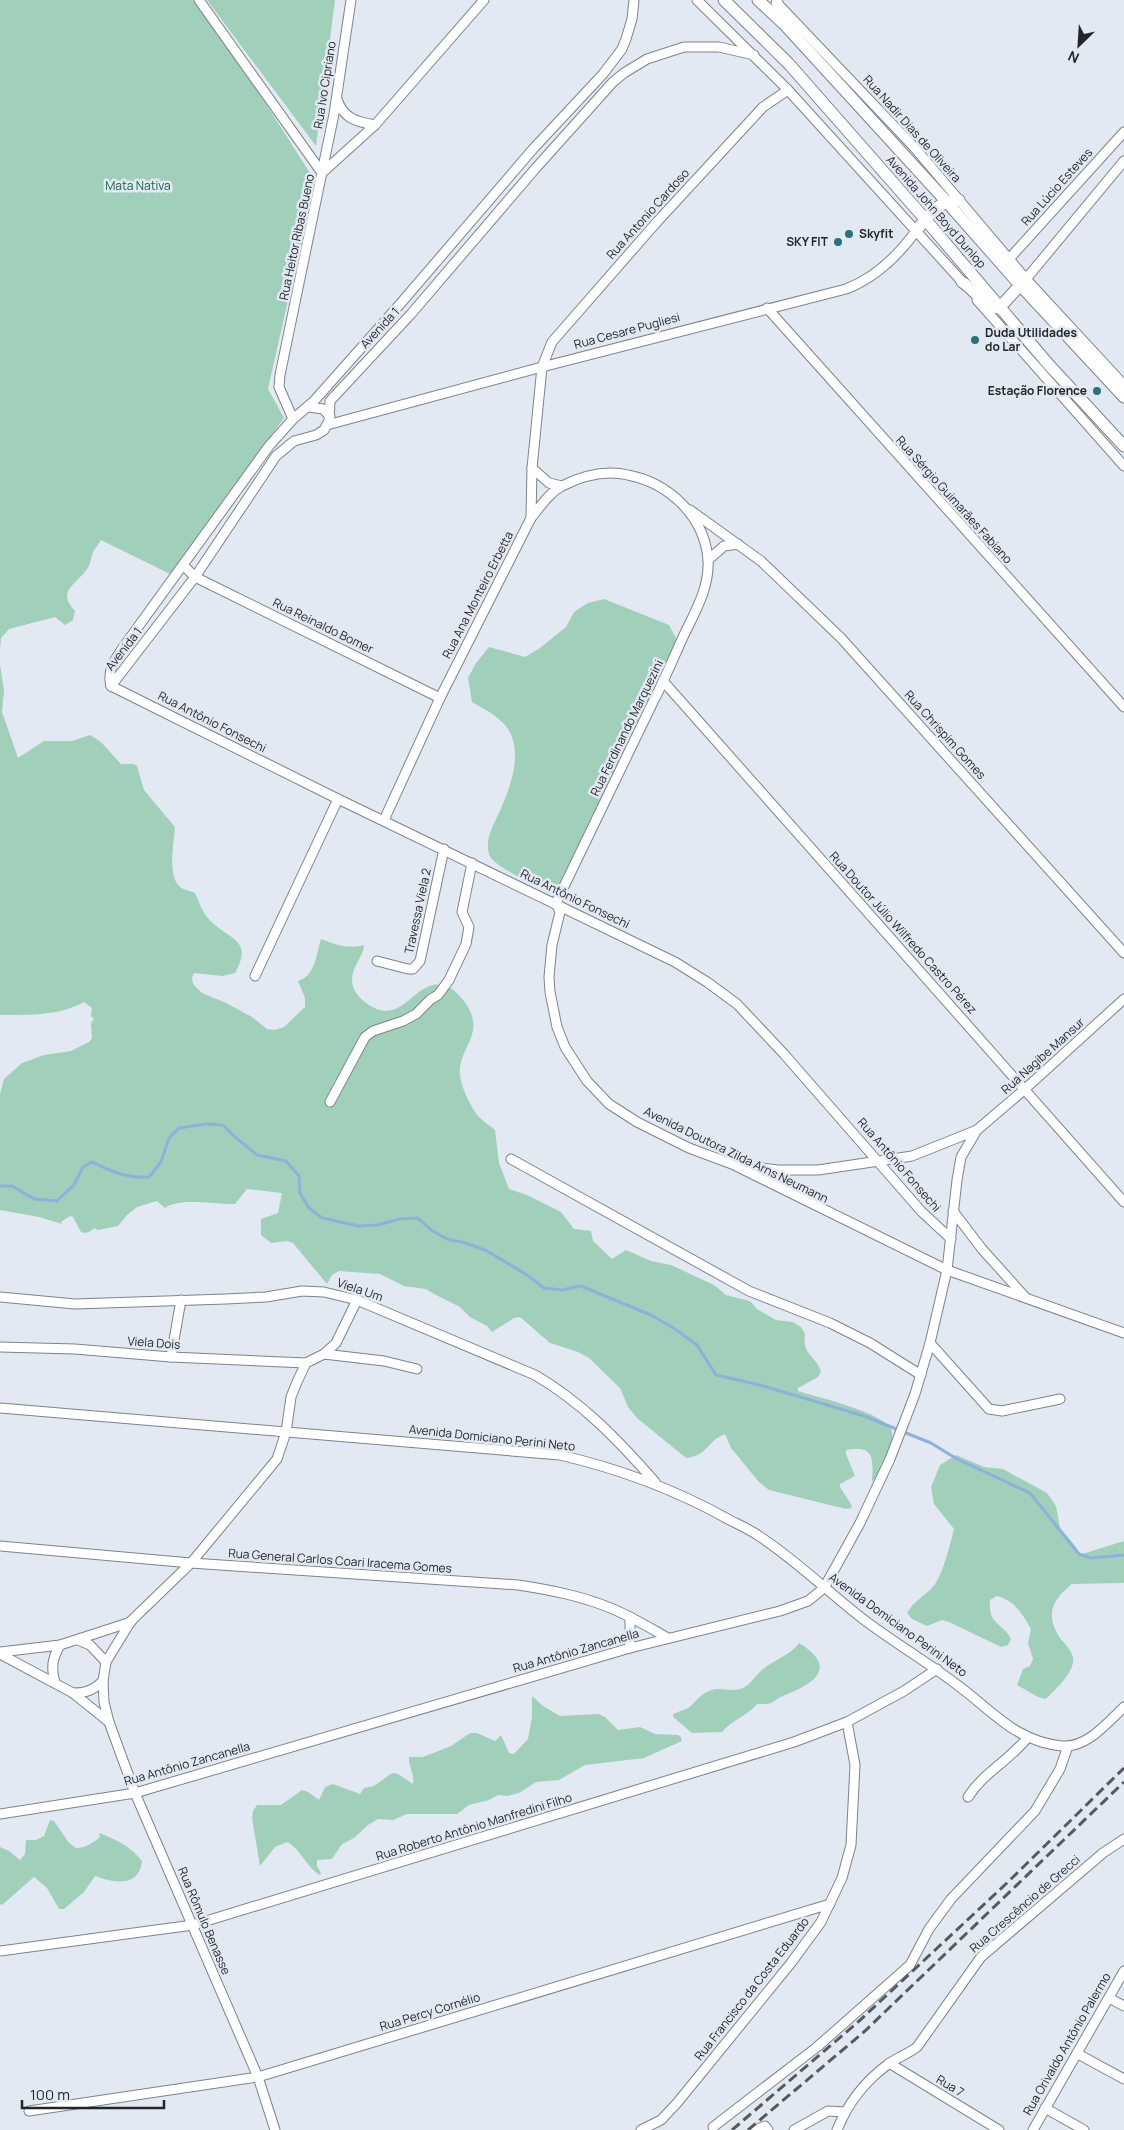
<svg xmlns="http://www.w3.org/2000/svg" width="1124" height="2130" font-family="Manrope,sans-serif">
<rect width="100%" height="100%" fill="#e3e9f3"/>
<g fill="#a0d0b9">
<path d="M0,0H200L315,181L268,389L284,418L170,574L101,540C99,544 96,547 94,550C91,556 91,564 87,569C76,585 56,591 75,611L73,620L65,625L55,617L9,629L1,638L0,650Z"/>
<polygon points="207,0 335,0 316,146"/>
<path d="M604,599L669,625L676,638L675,648L558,886L547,890C534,884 493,867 489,854C485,841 492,828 497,817C510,790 528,745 501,721C493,713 482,708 472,702L468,678L476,663L489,647L525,657L540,648L566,627L574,612L588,603Z"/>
<path d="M0,665L4,690L2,712L18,758L44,741H72L90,735L101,742L121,764H133L137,766L144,790L175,827C174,842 167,876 180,887C184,890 191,891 195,893C199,901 202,912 208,918C226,940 255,937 235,973L223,976L194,973L192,978L193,984L202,993L224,1002L252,1017L267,1029L275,1030L284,1027L305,1007V998L298,981C316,975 316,955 321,939C336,945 348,949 364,945C363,958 352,966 352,980C352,989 358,997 365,1002C405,1034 416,967 452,989C458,994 466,1002 469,1009C482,1033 463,1046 460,1067C458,1082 470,1107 480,1118C485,1123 491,1126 495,1130L499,1163L509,1189L527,1195L561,1212L574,1229L591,1231L593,1241L612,1259L626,1250L651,1261L671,1265L714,1285L726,1295L750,1301L757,1309L776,1320L793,1322L801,1327L805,1334C802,1355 815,1355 821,1371L818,1377L798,1388V1391C817,1397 882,1412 891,1429C897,1442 881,1472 872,1482C873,1458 875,1445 846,1450V1454L855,1476L840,1484V1487L851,1504L852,1508L846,1509L769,1490L759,1482L731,1448L725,1434C708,1440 708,1456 686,1458L637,1418L628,1407L620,1388L589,1358L578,1352L550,1343L520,1317L514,1318L492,1332L487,1326L470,1317L460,1307L434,1294L426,1289L404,1286L380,1274L339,1271L332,1275L327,1284L293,1243L287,1241L271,1243L261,1235V1219L278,1213L282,1193L247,1189L235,1204C215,1205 181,1197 165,1208L157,1201L137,1207L127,1215L118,1226L98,1230L94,1228C91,1232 85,1234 81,1232L73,1217L70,1216L61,1222L62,1224L39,1217L0,1210V1094L4,1079L22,1063L44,1055L71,1051L89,1042L92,1038L91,1023L94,1019L91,1016L92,1008L84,1002C59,1016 28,1015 0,1015Z"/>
<path d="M956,1455L984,1467L1003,1469L1047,1493L1056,1506L1060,1528L1076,1547L1079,1555L1124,1541V1583L1072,1584C1052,1600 1045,1615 1060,1638C1064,1643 1071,1650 1073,1657C1076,1671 1055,1690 1046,1699L1038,1697L1017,1685L1023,1669L1030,1666L1033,1659L1028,1643L1031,1629C1022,1613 1015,1601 997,1596L990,1600C988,1626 1003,1622 1011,1639L1008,1645L1001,1647L949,1622L942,1620L927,1626L912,1619L907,1613C915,1600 922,1598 932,1588C943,1576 950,1544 954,1529L934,1504L931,1487L940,1465Z"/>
<path d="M799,1643C837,1666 817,1683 785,1695C771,1701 775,1705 757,1704C747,1716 732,1720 722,1732L692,1733L673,1717V1714C678,1712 683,1710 688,1708C695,1703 700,1694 709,1691C720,1686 731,1693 743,1688C750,1685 756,1675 762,1670C773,1660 791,1655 799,1643Z"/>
<path d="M532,1696L543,1706L560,1716L599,1714L605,1717L618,1730L640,1727L655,1734L678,1735L681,1737L682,1741L644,1758L585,1765L559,1780L536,1782L519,1793L507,1796L498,1795L489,1800L469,1805L457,1814H407L393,1820L378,1819L368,1825L354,1838L342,1844L332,1859L317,1860V1866L321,1873L320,1875C306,1867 301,1849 287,1842L275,1847L260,1866L252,1818L253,1811L257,1805H281L302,1790L308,1792L319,1800L325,1787L333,1784L360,1794L364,1788L374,1786L392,1773L398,1774L413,1784C415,1774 408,1767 409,1757H423L451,1746L470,1733H477L495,1741L501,1735L509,1753L514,1754L528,1739L532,1717Z"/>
<path d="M50,1820L54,1821L69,1843L76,1848C86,1848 93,1843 100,1837L99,1833C117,1840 130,1846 142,1861C139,1888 113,1883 95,1876L84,1892L64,1909H59L47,1888L34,1877L2,1905L0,1904V1847L9,1851L20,1860L25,1854L26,1840H36L44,1836Z"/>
</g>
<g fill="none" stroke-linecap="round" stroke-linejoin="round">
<path stroke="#8db0dc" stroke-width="3" d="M0,1186H12L34,1199L57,1201L74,1185L83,1167L92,1162C111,1171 127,1179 149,1177L161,1162L169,1138L179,1128L206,1124L223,1125L234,1136L257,1155L286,1161L299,1176L300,1193L309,1208L322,1218L359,1226L378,1225L399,1219L418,1218L431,1230L447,1239L466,1243L487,1251L527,1275L544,1288L562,1290L581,1286L651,1315L675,1329L697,1345L716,1375L760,1385L864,1416L931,1443L957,1459L1030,1493L1079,1554L1091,1558L1124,1555"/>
<defs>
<g id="minor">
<polyline points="199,0 322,173"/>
<polyline points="697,0 788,90 966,286"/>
<polyline points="778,4 914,147 1026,279 1124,385"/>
<path d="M337,99C343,118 356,122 375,125"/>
<polyline points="322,173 375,125 484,0"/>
<polyline points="1009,259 1124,132"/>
<polyline points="1026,279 1124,161"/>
<polyline points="977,300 1124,466"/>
<polyline points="767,308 1124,707"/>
<polyline points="309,407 323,409 330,416"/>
<polyline points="293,419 279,387 280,375 334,114 351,0"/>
<path d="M327,425L542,367L846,289C875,278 897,257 916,231"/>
<polyline points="532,468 549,483 562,486"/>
<polyline points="690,510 761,561 841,638 1124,953"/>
<path d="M531,518C540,507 549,493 562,486C582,476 606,470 628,475C669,483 704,516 708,559C710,587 695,612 683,637C673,659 664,681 653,702C621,769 589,836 556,903L560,912L552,945L549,977L550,992L557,1027L565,1047L587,1081L609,1104L637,1122L689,1148L732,1164L947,1270L1124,1333"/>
<polyline points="708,560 724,546 738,544"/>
<polyline points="183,565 195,577 440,698"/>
<polyline points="663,681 1124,1202"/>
<polyline points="111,686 338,799 675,962 707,982 737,1004 784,1054 921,1211 951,1239"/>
<polyline points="111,686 195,577 276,456 294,441 316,435 324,430 329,421 330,401 411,314 535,169 613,82 624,73 647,59 684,47 719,47 754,55"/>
<path d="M111,686C107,671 114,661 122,649L269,446L293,419L314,401L401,303L533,149L603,74L622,49L626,39L632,19L634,0"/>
<polyline points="384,820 440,698 531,518 532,468 542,367 552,342 656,223 763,107 788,90"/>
<polyline points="377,961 408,969 413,969 420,961 444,849"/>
<polyline points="255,976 338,799"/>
<polyline points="330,1102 365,1037 373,1031 403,1021 416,1014 431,999 438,995 449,980 466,944 469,927 462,912 472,863"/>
<polyline points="511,1159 749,1291 830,1323 870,1343 921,1375"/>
<polyline points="739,1165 778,1170 818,1170 879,1161 912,1156 977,1130"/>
<polyline points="953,1211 982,1249 1026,1298"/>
<path d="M0,1297L75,1304L226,1299L266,1297L302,1291L324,1292L357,1300L535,1375C583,1403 619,1441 655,1482"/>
<polyline points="930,1343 989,1409 1002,1411 1060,1399"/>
<polyline points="0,1347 75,1349 171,1357 306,1363"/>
<polyline points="324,1354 384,1361 417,1369"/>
<polyline points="171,1357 181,1300"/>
<path d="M0,1408L560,1455C620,1469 672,1488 726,1518C737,1524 749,1529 759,1536C796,1560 828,1592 863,1619C893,1642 926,1661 956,1684C992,1710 1014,1741 1062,1746C1087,1748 1107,1723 1124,1707"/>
<path d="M0,1546L191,1563L518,1585C551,1590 582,1596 613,1609C632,1617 650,1628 668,1638"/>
<polyline points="630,1617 630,1648"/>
<polyline points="78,1640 90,1645 106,1662"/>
<polyline points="0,1652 60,1645 131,1622"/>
<polyline points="0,1654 73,1693 109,1722"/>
<path d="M55,1683C51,1667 52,1659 60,1645"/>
<path d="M73,1693C87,1693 93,1690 103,1681"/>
<path d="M968,1797C984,1772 1009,1761 1028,1737"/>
<polyline points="0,1814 135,1793 630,1648 780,1611 808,1601 824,1588 860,1523 890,1459 915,1394 930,1343 947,1270 957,1180 961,1157 977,1130 1025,1089 1124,999"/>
<polyline points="0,1951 193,1925 794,1742 847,1722 904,1691 937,1669"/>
<polyline points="1109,1998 1124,2006"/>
<polyline points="1078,2054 1124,2079"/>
<polyline points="889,2063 999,2130"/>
<polyline points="1045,2108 1084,2130"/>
<polyline points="29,2111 258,2077 830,1904"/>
<polyline points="713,2127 817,2047 910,1965 929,1929 951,1899 1035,1811 1060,1769 1068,1746"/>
<polyline points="275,2130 258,2077 135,1793 109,1722 104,1702 103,1681 106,1662 131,1621 191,1563 277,1459 286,1432 291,1397 297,1382 306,1363 324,1354 336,1343 357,1300"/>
<polyline points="641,2130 661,2120 677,2103 791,1963 821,1922 842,1878 851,1845 855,1765 847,1722"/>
<polyline points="755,2130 765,2126 768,2130"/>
<polyline points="794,2130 828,2111 845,2112"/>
<path d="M837,2130C848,2103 863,2083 887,2065C896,2058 908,2054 917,2047L981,1957L1103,1853L1124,1839"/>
<polyline points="1033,2130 1124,1971"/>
</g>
<g id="major">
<polyline points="724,0 789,64 925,219 1049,365 1124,446"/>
<polyline points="758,0 785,25 946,201 1020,285 1124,397"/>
<polyline points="777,3 784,21"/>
<path d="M916,231C929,215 937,201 959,200"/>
<path d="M962,282C975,289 987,312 1000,307L1026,279"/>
</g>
</defs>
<use href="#minor" stroke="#7d838b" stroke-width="11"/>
<use href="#major" stroke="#7d838b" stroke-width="13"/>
<use href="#minor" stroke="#fff" stroke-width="9"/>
<use href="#major" stroke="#fff" stroke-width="11"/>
<g stroke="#565a5f" stroke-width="3" stroke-dasharray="10 5" stroke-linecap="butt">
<polyline points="732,2130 857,2023 1008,1882 1124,1768"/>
<polyline points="748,2130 865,2031 1124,1782"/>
</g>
</g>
<g fill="#29727b" stroke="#e3e9f3" stroke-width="2">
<circle cx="849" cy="234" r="5"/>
<circle cx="838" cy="242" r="5"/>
<circle cx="975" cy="340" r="5"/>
<circle cx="1097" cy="391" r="5"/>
</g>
<g text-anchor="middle" stroke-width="5" stroke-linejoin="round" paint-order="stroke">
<g font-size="12" fill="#232629" stroke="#e3e9f3">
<text transform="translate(325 85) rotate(-81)" y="4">Rua Ivo Cipriano</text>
<text transform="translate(912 129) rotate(48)" y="4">Rua Nadir Dias de Oliveira</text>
<text transform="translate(1057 187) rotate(-48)" y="4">Rua Lúcio Esteves</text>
<text transform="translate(936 212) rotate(49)" y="4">Avenida John Boyd Dunlop</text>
<text transform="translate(648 214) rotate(-48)" y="4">Rua Antonio Cardoso</text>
<text transform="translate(297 237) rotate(-78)" y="4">Rua Heitor Ribas Bueno</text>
<text transform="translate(380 328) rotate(-47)" y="4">Avenida 1</text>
<text transform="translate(627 331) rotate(-15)" y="4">Rua Cesare Pugliesi</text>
<text transform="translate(954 500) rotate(48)" y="4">Rua Sérgio Guimarães Fabiano</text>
<text transform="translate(478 595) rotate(-63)" y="4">Rua Ana Monteiro Erbetta</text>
<text transform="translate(323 626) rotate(26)" y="4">Rua Reinaldo Bomer</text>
<text transform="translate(124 649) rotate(-52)" y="4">Avenida 1</text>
<text transform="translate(212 722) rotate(27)" y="4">Rua Antônio Fonsechi</text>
<text transform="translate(627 728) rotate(-64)" y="4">Rua Ferdinando Marquezini</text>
<text transform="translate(945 735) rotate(48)" y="4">Rua Chrispim Gomes</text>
<text transform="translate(575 899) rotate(26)" y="4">Rua Antônio Fonsechi</text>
<text transform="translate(418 911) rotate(-78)" y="4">Travessa Viela 2</text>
<text transform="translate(903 933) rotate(48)" y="4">Rua Doutor Júlio Wilfredo Castro Pérez</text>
<text transform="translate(1043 1056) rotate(-42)" y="4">Rua Nagibe Mansur</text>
<text transform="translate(736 1155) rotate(26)" y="4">Avenida Doutora Zilda Arns Neumann</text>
<text transform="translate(899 1165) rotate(49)" y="4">Rua Antônio Fonsechi</text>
<text transform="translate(360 1290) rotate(19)" y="4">Viela Um</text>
<text transform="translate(154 1343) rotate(4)" y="4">Viela Dois</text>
<text transform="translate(492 1438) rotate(6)" y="4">Avenida Domiciano Perini Neto</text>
<text transform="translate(340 1561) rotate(4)" y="4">Rua General Carlos Coari Iracema Gomes</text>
<text transform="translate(898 1625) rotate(36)" y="4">Avenida Domiciano Perini Neto</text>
<text transform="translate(576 1651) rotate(-16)" y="4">Rua Antônio Zancanella</text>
<text transform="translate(187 1764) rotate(-16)" y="4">Rua Antônio Zancanella</text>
<text transform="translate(474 1827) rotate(-17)" y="4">Rua Roberto Antônio Manfredini Filho</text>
<text transform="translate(1025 1904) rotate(-41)" y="4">Rua Crescêncio de Grecci</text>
<text transform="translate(204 1921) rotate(67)" y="4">Rua Rômulo Benasse</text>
<text transform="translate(752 1989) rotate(-52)" y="4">Rua Francisco da Costa Eduardo</text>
<text transform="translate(430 2012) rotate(-17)" y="4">Rua Percy Cornélio</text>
<text transform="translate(1067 2044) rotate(-60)" y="4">Rua Orivaldo Antônio Palermo</text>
<text transform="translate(950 2086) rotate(31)" y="4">Rua 7</text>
</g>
<g font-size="12" fill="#1b644a" stroke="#e3e9f3">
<text x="138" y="190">Mata Nativa</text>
</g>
<g font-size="12" font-weight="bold" fill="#232629" stroke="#e3e9f3" text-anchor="start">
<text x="859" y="238">Skyfit</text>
<text x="828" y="246" text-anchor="end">SKY FIT</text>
<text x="985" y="337">Duda Utilidades<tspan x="985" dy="14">do Lar</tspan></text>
<text x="1087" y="395" text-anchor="end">Estação Florence</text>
</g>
</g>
<g transform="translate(1079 45) rotate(205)" stroke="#e3e9f3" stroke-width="4" paint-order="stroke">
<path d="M0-4L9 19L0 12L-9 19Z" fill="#232629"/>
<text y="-8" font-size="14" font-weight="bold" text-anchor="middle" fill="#232629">N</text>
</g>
<path d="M22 2100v8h142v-8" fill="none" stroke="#232629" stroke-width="2.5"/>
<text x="30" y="2100" font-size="15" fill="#232629" stroke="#e3e9f3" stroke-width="4" paint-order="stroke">100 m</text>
</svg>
